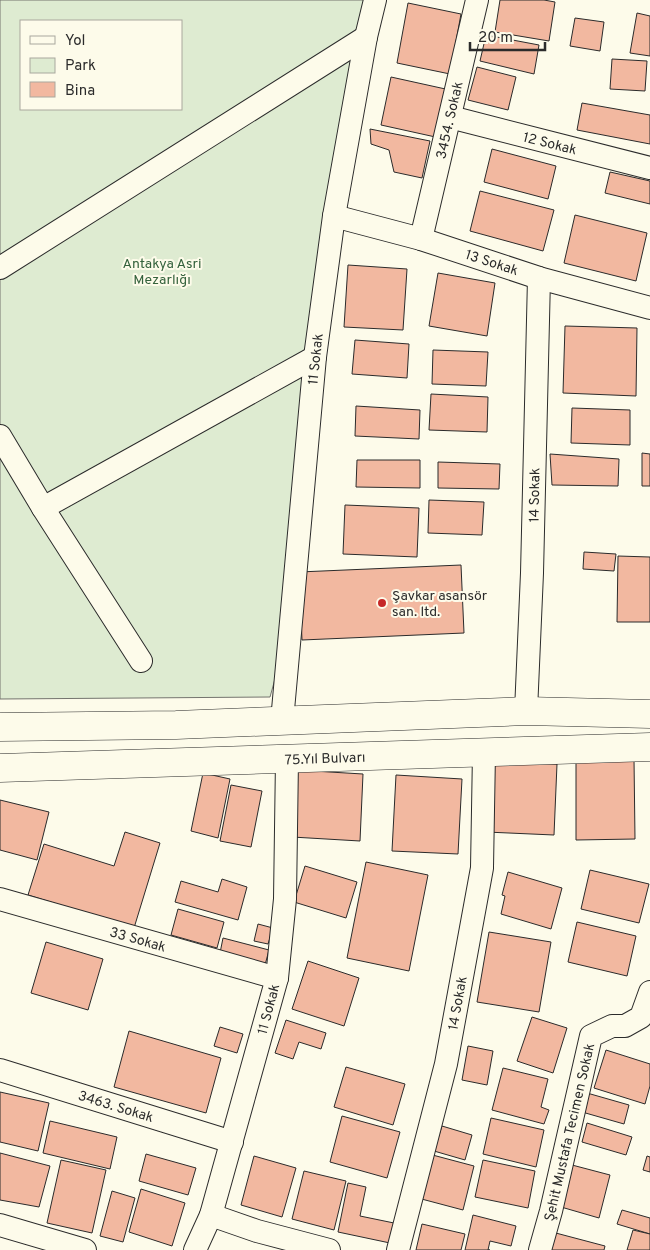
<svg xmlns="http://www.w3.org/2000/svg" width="650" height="1250" font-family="Overpass,sans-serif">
<rect width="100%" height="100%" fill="#fdfbea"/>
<path fill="#deebd1" stroke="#74746e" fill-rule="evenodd" d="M0,0H375L275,679L270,697L0,699ZM21,21H181V109H21Z"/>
<g fill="#f2b8a0" stroke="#2b2b2b">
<polygon points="500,0 544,0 555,2 549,41 495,32"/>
<polygon points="408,3 461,14 450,74 397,63"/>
<polygon points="637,13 650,16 650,56 630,53"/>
<polygon points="575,18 604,22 600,51 570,46"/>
<polygon points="486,35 539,45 534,74 480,61"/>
<polygon points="612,59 647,61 645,91 610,89"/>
<polygon points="477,67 516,77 508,110 468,100"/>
<polygon points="391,77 450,90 440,138 381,125"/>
<polygon points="582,103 650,115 650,144 577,130"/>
<polygon points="370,129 430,141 422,178 394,172 389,150 371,144"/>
<polygon points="492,149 556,166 548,199 484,182"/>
<polygon points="610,172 650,181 650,204 605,193"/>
<polygon points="480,191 554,210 543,251 470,231"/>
<polygon points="575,215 647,233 636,281 564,263"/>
<polygon points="348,265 407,269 403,330 344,327"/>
<polygon points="438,273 495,283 487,336 429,326"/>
<polygon points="565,326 637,328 636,396 563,393"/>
<polygon points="355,340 409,344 407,378 352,374"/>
<polygon points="433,350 488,352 486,386 432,384"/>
<polygon points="431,394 488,397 487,432 429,430"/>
<polygon points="356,406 420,410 419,439 355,436"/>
<polygon points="572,408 630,410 630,445 571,443"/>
<polygon points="642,453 650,454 650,486 642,486"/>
<polygon points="550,454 619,459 618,486 552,485"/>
<polygon points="357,460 420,460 420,488 356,487"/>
<polygon points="438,462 500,464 499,489 438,488"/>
<polygon points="429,500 484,502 482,535 428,533"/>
<polygon points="345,505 419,508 417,557 343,554"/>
<polygon points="584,552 616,554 614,571 583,569"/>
<polygon points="618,556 650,557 650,622 617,622"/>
<polygon points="461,565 464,633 302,640 299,572"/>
<polygon points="576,758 634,758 635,839 576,840"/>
<polygon points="489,761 557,764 554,835 486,832"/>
<polygon points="296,770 363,774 360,841 292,837"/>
<polygon points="203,773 230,779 218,838 191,831"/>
<polygon points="396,775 462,779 458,854 392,851"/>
<polygon points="231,785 262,791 251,847 220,841"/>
<polygon points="0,800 49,812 37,860 0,850"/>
<polygon points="125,832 160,843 134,928 28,895 44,844 114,866"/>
<polygon points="366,862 428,875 409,971 347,958"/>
<polygon points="305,866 357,882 346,918 294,902"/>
<polygon points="590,870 649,884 639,923 581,909"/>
<polygon points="508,872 562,888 551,929 501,914 505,896 502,895"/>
<polygon points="222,879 247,887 238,920 175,902 181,881 218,892"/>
<polygon points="178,909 224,922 217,948 171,935"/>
<polygon points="577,922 636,936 627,976 568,962"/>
<polygon points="258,924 273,928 268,944 254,941"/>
<polygon points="489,932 551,942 539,1012 477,1002"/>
<polygon points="223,938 269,950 265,965 220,953"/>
<polygon points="46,942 103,959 88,1010 31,993"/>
<polygon points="308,961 359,978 344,1026 292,1009"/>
<polygon points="532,1017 567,1028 553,1073 517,1061"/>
<polygon points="286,1020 326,1033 321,1049 299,1042 293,1059 275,1053"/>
<polygon points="220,1027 243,1034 237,1053 214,1046"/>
<polygon points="129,1031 221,1058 206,1113 114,1087"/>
<polygon points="468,1046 493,1051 487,1085 462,1080"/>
<polygon points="606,1050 650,1064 650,1086 645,1104 594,1088"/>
<polygon points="346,1067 405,1084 393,1125 334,1107"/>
<polygon points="503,1068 548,1079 541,1107 549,1110 544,1124 492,1110"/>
<polygon points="0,1092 49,1103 38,1151 0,1142"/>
<polygon points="587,1093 629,1105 624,1124 582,1112"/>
<polygon points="342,1116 400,1132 387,1178 330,1162"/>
<polygon points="491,1118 544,1130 536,1167 483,1154"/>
<polygon points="50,1121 117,1137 110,1169 43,1153"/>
<polygon points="587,1123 632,1137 626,1155 582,1142"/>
<polygon points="442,1126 472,1135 465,1160 434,1151"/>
<polygon points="0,1153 50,1166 39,1207 0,1200"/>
<polygon points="425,1153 474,1166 463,1210 414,1197"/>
<polygon points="146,1154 196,1168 188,1195 139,1181"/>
<polygon points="254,1156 296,1168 282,1217 241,1205"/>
<polygon points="647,1156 650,1157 650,1172 643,1170"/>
<polygon points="61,1160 106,1170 92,1233 47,1223"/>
<polygon points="483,1160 535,1171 528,1208 475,1197"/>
<polygon points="572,1165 610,1175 599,1218 561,1207"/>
<polygon points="304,1171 346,1181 334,1230 292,1219"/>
<polygon points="348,1183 366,1187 360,1216 394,1223 390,1243 338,1232"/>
<polygon points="141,1189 185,1203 172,1246 129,1232"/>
<polygon points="112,1191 135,1198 123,1242 100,1236"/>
<polygon points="622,1210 650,1218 650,1234 617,1224"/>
<polygon points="473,1215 516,1226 511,1246 490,1241 488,1250 490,1250 465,1250"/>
<polygon points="422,1224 465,1234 461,1250 416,1250"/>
<polygon points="633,1230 650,1234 650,1250 627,1250"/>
<polygon points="552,1232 605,1246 604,1250 547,1250"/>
</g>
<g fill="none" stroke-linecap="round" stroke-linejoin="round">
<defs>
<g id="minor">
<polyline points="450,117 650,168"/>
<polyline points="334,216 421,239 539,278 650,308"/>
<polyline points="421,239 477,0"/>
<polyline points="0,268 366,37"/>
<polyline points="0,436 43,508 141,661"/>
<polyline points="43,508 315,357"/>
<polyline points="526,711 532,573 539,278"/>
<polyline points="282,721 315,357 334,216 366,37 375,0"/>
<polyline points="0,899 277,978"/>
<polyline points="0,1070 232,1142"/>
<polyline points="211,1215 257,1231 329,1250"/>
<polyline points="0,1225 85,1250"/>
<polyline points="195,1250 211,1215 277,978 285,899 287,759"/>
<polyline points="398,1250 446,1064 482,868 484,752"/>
<polyline points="540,1250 551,1211 591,1036 612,1026 625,1026 641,1017 650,992"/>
</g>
<g id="secondary">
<polyline points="0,727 176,725 526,711 650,714"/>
<polyline points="0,768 650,747"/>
</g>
</defs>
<use href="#minor" stroke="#2b2b2b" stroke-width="24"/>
<use href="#secondary" stroke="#2b2b2b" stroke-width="29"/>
<use href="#minor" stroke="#fdfbea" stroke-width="22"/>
<use href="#secondary" stroke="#fdfbea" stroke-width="28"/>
</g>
<circle fill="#c62828" stroke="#fdfbea" stroke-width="2" cx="382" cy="603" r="5"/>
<g text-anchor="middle" stroke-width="4" stroke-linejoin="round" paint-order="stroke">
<g font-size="14" fill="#2b2b2b" stroke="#fdfbea">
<text transform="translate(449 120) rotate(-77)" y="5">3454. Sokak</text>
<text transform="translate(550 143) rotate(14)" y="5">12 Sokak</text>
<text transform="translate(492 262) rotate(18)" y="5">13 Sokak</text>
<text transform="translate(315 359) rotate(-84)" y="5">11 Sokak</text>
<text transform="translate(534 495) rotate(-89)" y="5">14 Sokak</text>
<text transform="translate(325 758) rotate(-2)" y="5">75.Yıl Bulvarı</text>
<text transform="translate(138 939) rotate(16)" y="5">33 Sokak</text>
<text transform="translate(457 1003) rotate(-80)" y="5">14 Sokak</text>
<text transform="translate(268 1009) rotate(-75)" y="5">11 Sokak</text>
<text transform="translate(116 1106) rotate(17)" y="5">3463. Sokak</text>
<text transform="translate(569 1132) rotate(-77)" y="5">Şehit Mustafa Tecimen Sokak</text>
</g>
<g font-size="14" fill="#34623c" stroke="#fdfbea">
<text x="162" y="268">Antakya Asri<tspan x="162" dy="16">Mezarlığı</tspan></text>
</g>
<g font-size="14" fill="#2b2b2b" stroke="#fdfbea" text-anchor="start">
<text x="392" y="600">Şavkar asansör<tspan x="392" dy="16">san. ltd.</tspan></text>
</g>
</g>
<rect x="20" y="20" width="162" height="90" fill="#fdfbea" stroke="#a9a89e"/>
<rect x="30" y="36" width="25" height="8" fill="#fdfbea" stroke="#a9a89e"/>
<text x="65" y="45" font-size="15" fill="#2b2b2b">Yol</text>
<rect x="30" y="58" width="25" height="15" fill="#deebd1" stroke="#a9a89e"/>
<text x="65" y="70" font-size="15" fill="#2b2b2b">Park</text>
<rect x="30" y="82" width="25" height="15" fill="#f2b8a0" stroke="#a9a89e"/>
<text x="65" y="95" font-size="15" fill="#2b2b2b">Bina</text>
<path d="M470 42v8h75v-8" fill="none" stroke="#2b2b2b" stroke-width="2.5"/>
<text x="478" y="42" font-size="15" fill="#2b2b2b" stroke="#fdfbea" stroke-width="4" paint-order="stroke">20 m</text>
</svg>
